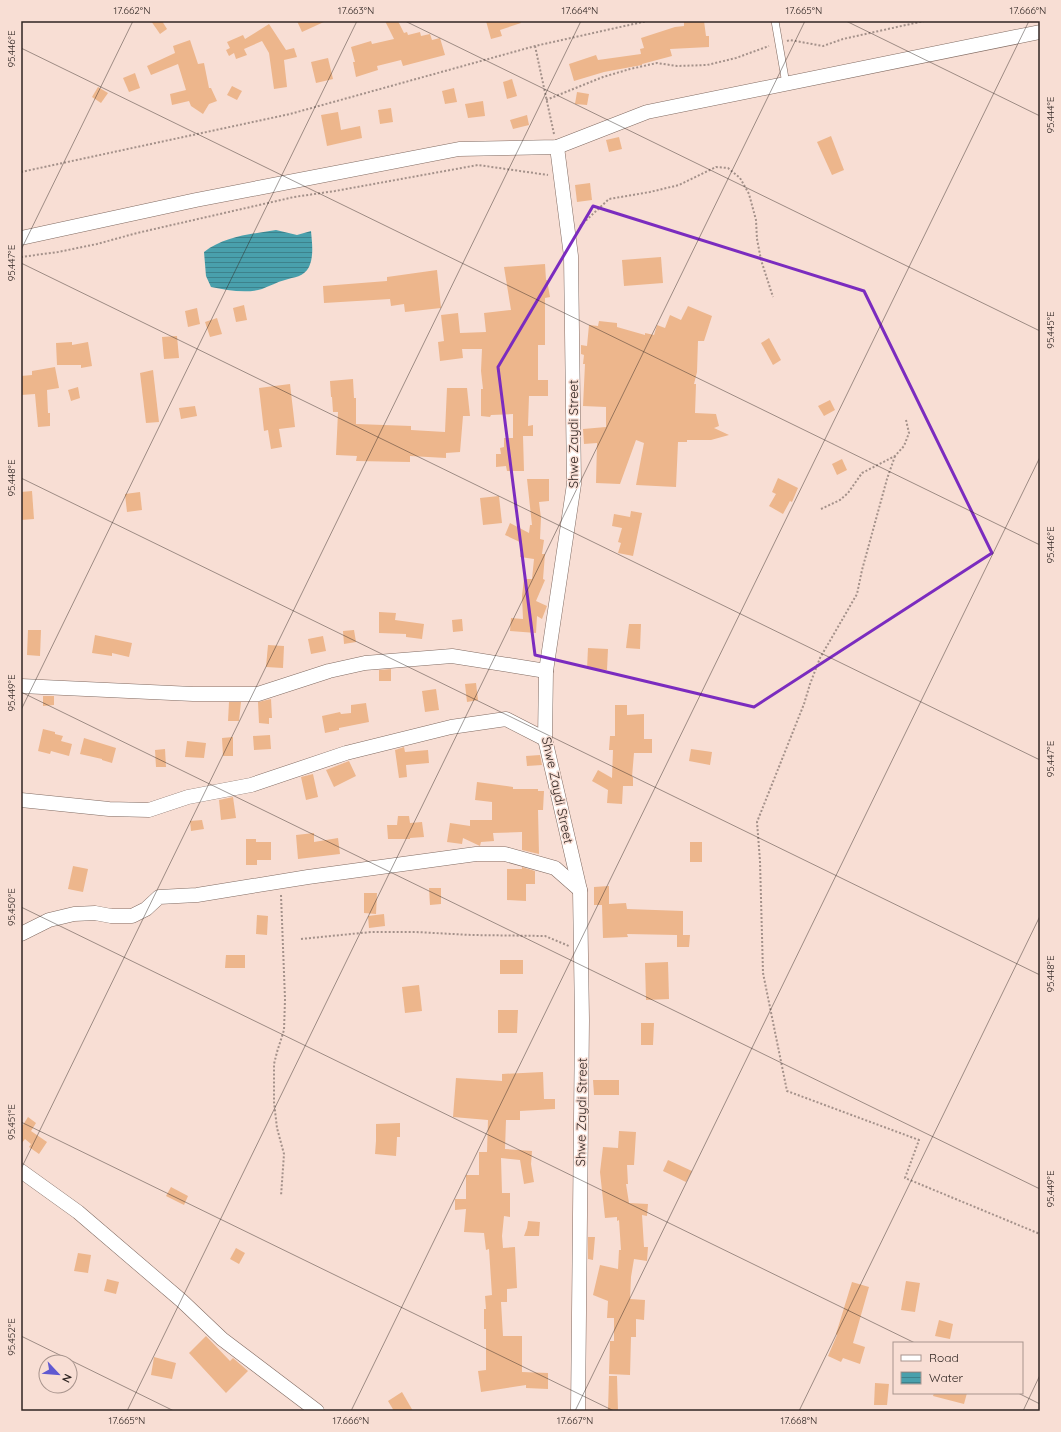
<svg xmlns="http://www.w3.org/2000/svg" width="1061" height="1432" font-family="Quicksand,sans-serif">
<defs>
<pattern id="water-rules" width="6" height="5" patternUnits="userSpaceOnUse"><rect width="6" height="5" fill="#49a0ac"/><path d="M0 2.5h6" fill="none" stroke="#3d828c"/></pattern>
</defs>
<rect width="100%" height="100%" fill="#f8ded4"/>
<path fill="url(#water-rules)" d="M276,230L297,235L311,231C312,243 314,256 309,267C304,277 294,277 285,280C277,282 270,286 262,289C246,294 227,290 211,287L206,276L204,252C225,236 251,234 276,230Z"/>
<g fill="#edb68c">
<polygon points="151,21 162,21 167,29 160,34"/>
<polygon points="297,21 326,21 302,32"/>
<polygon points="385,21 398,21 404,33 407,32 408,35 420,32 421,36 430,34 432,40 440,38 445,55 403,66 401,60 377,66 378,70 356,77 353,62 355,62 351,47 371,41 372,44 394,39"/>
<polygon points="486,21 520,21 521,23 500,30 502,36 491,39"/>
<polygon points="684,21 704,21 706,36 709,36 709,47 670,49 672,56 642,64 642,65 604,72 574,81 569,64 596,55 598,60 641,54 640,49 644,48 641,38 675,27 684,26"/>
<polygon points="269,24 286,50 294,48 297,57 284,60 287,87 274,89 269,53 262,41 244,49 247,55 236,59 234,53 229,56 226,50 230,48 227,42 243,35 245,39"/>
<polygon points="190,40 198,64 204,63 209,88 211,88 217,101 209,104 203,114 191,106 189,101 172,105 170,94 186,90 178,64 151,75 147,66 175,53 173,46"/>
<polygon points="328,58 333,79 316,83 311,62"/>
<polygon points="135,73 140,88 129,92 123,78"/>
<polygon points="512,79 517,96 507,99 503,82"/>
<polygon points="232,86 242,91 237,100 227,95"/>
<polygon points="98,87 108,93 101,103 92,97"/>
<polygon points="454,88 457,102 445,104 442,91"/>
<polygon points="577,92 589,94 587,105 575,104"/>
<polygon points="483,101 485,116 468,118 465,104"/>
<polygon points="391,108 393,122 380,124 378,110"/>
<polygon points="338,112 341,130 360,126 362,138 327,146 321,115"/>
<polygon points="527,115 529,125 513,129 510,120"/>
<polygon points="831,136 844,170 832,175 817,142"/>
<polygon points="619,137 622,149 609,152 606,140"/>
<polygon points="590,183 592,200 577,202 575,185"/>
<polygon points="661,257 663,283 624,286 622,260"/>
<polygon points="545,264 546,280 547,280 550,297 545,298 545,345 538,345 538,380 548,380 548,396 529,396 528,426 533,425 533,436 523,436 524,471 507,471 506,466 496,467 496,454 501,454 500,448 504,447 504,438 513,438 513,414 491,415 490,417 481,416 481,389 483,389 481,371 482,349 462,349 463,358 440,361 438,342 444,341 441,315 458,313 460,333 486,332 484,313 511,310 504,267"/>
<polygon points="437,270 441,308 405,312 404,304 391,306 390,299 324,303 323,286 387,281 387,277"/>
<polygon points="244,305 247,320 236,322 233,308"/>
<polygon points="688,306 712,316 704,341 698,341 697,372 694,384 696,384 695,413 716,414 719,426 714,428 729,435 711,440 687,440 687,442 678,442 676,487 636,485 644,443 636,440 620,484 596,483 597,443 584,444 583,429 606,427 606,407 583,406 585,364 583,364 584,355 581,354 581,345 587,346 589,325 598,326 599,321 617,323 617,327 645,335 645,333 654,335 657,325 665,328 670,315 681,320"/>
<polygon points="197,308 200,324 188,327 185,311"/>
<polygon points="217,318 222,334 210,337 205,322"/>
<polygon points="177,336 179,358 164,359 162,337"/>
<polygon points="769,338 781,360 773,365 761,343"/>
<polygon points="72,342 72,345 88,342 92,366 81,368 81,365 57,365 56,343"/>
<polygon points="55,367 59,388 47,390 48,413 50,413 50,426 38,427 35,394 21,395 21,376 32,375 32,371"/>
<polygon points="153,370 159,422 146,423 140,373"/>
<polygon points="353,379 354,398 356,398 356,424 411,426 411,430 445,432 447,388 467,388 470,416 463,416 460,452 446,453 446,458 410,456 410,462 356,461 357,456 336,455 338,412 333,412 332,397 331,397 330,381"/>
<polygon points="290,384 295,427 279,429 282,447 271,449 268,430 264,431 259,388"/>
<polygon points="78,387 80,398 71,401 68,390"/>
<polygon points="830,400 835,410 824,416 818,406"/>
<polygon points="195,406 197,416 181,419 179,408"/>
<polygon points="842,459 847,470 837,475 832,464"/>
<polygon points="778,478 798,488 792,502 790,501 783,514 769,506 776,494 772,492"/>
<polygon points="527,479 549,479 549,501 539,502 541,518 540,539 544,540 542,554 545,554 543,579 545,580 536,601 547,606 542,619 537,616 536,633 510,631 511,618 523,619 522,596 524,579 532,579 534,559 520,557 522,543 505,535 510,523 529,533 530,525 532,525"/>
<polygon points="32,491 34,519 21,520 21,492"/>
<polygon points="140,492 142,510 127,512 125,494"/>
<polygon points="499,496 502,523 483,525 480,498"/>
<polygon points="631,511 642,513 633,556 618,553 621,543 618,542 622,528 612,526 614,514 630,517"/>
<polygon points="379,612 396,613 395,620 424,624 422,639 406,637 406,634 379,633"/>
<polygon points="462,619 463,631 453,632 452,620"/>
<polygon points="629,624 641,624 640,649 626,648"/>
<polygon points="28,630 41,630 40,656 27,655"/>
<polygon points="354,630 356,642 344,644 343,631"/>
<polygon points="95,635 132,643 129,657 112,653 112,656 92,653"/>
<polygon points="323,636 326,651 311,654 308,639"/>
<polygon points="268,645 284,646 283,668 266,667"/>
<polygon points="588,648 608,649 607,670 587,669"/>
<polygon points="391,669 391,681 379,681 379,670"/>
<polygon points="476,683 478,700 467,702 465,684"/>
<polygon points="436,689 439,710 425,712 422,691"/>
<polygon points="43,696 54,696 54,705 43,706"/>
<polygon points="271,699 272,718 269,718 269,724 259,723 258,702"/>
<polygon points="229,702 241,702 239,721 228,721"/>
<polygon points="366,703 369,722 339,728 339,730 325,733 322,716 340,712 341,714 351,713 351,705"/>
<polygon points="615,705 627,705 627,715 644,714 644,739 652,739 652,753 634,753 632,777 633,777 633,786 623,786 622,804 607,803 608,790 592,781 598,770 612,778 613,750 609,750 610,736 615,736"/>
<polygon points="43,729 55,732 55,734 63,736 61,741 72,744 69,756 51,751 50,754 38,751"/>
<polygon points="270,735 271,749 254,750 253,736"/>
<polygon points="233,737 233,756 223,756 222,738"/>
<polygon points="84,738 116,748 112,763 102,760 102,759 80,754"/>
<polygon points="187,741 206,743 204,758 185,757"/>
<polygon points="404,747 405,752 428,750 429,763 406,765 407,777 399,778 395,750"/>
<polygon points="165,749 166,767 156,767 155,750"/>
<polygon points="691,749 712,752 710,765 689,761"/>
<polygon points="540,755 542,765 527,766 526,756"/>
<polygon points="349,761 356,776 334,787 326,770"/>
<polygon points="313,774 318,797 306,800 301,777"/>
<polygon points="477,782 513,787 513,789 538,789 538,791 544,791 543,810 538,810 539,854 522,850 522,832 493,833 494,841 481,842 480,846 463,838 462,844 447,842 450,823 470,826 470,820 492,820 492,802 475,800"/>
<polygon points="233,797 236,818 221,820 219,800"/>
<polygon points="398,816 409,816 410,823 422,822 424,837 410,838 410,839 388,839 387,825 397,825"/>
<polygon points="202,820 204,829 191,831 190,821"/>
<polygon points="314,833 314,842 338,838 340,854 298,859 296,835"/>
<polygon points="246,839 256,839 256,842 271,842 271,860 257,860 257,865 246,865"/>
<rect x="690" y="842" width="12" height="20"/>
<polygon points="73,866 88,869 83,892 68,889"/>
<polygon points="522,867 535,871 535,884 526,884 526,901 507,900 507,869 522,869"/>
<polygon points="609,886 609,904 626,903 627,909 683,911 683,935 690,935 689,947 677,947 677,935 627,934 628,937 603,938 602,905 594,905 594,887"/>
<polygon points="429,888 441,888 441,904 430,905"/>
<polygon points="364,893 377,893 376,914 364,913"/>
<polygon points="384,914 385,926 369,928 368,916"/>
<polygon points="257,915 268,916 267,935 256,934"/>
<polygon points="226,955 245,955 245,968 225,968"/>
<rect x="500" y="960" width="23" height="14"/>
<polygon points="668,962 669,999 646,1000 645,963"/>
<polygon points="419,985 422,1011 405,1013 402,987"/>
<polygon points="498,1010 518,1010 517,1033 498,1033"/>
<polygon points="641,1023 654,1023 653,1045 641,1045"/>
<polygon points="543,1072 544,1099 555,1099 555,1109 520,1111 520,1120 506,1120 505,1149 532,1151 531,1164 534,1182 524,1184 520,1160 501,1158 502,1193 510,1193 510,1217 504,1216 502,1236 503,1248 515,1247 517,1288 507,1289 507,1302 501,1302 503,1336 522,1336 522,1372 548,1373 548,1389 526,1388 526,1385 481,1392 478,1371 486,1370 486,1329 484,1329 484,1309 486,1309 485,1296 492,1295 489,1249 486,1250 484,1233 464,1232 466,1209 455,1210 455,1199 466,1199 466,1175 479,1175 479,1152 487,1152 488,1120 453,1117 456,1078 502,1081 502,1074"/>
<polygon points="593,1080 619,1080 619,1095 594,1095"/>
<polygon points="28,1117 36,1123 31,1131 47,1142 39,1154 29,1147 31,1144 25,1139 21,1144 21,1124 23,1125"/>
<polygon points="400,1123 400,1137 397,1137 396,1156 375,1154 376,1141 376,1124"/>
<polygon points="619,1131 636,1132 634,1165 627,1165 628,1184 626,1184 629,1203 648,1204 647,1216 642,1215 644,1247 648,1247 647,1261 634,1259 631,1277 630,1299 645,1300 644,1320 636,1319 636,1337 631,1337 630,1375 609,1374 610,1341 614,1341 614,1318 607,1318 608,1301 593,1295 600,1265 618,1269 619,1250 621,1250 619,1220 617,1221 617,1217 605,1218 600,1172 603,1147 618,1148"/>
<polygon points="668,1160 692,1171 686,1182 663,1171"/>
<polygon points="171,1187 188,1196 184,1205 166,1196"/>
<polygon points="528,1221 540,1222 539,1236 524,1236 527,1228"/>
<polygon points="588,1237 595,1237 593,1260 588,1259"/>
<polygon points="236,1248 245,1253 239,1264 230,1259"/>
<polygon points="78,1253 91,1255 88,1273 74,1271"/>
<polygon points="107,1279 119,1282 116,1294 104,1291"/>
<polygon points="906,1281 920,1283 915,1312 901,1310"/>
<polygon points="852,1282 869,1287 853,1343 865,1347 860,1364 843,1358 841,1362 828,1356 837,1335 836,1334"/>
<polygon points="939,1320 953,1324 950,1339 935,1336"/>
<polygon points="206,1336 230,1361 233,1358 248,1371 226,1393 189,1353"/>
<polygon points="154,1357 176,1363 172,1379 151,1375"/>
<polygon points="609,1376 617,1376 618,1411 608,1411"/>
<polygon points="875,1383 889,1384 887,1405 874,1405"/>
<polygon points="402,1392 413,1411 394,1411 388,1401"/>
<polygon points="934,1393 967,1393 964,1404 933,1396"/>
</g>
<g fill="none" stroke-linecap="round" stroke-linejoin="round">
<defs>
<polyline id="lane" points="775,21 786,84"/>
<g id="street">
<polyline points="557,147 571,256 574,484 546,671 545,739 580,890 582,1020 578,1411"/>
<polyline points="21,238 196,200 459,149 557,147 647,112 1040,32"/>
<polyline points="21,686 193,694 258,694 329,671 365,663 452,656 546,671"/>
<polyline points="21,800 109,809 149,810 188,797 251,785 346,753 451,727 506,719 545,739"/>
<polyline points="21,934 49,920 74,914 95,913 111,916 132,916 146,909 159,897 197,895 308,877 476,854 505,854 555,868 580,890"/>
<polyline points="21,1171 78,1212 182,1301 222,1339 317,1411"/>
</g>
</defs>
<use href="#lane" stroke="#816b62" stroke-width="8"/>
<use href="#street" stroke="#816b62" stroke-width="15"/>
<g stroke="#a4918a" stroke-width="2" stroke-dasharray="2 2" stroke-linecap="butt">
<polyline points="787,41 790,40 823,46 843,39 924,21"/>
<polyline points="535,46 554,134"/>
<polyline points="546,100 603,77 630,69 657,63 677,66 707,65 736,58 769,46"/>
<polyline points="21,172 290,114 535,46 647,21"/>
<polyline points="580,226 609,199 650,192 679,185 716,167 728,168 740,178 749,194 756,220 757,239 761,260 773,297"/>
<polyline points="21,257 58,252 97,244 137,233 294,197 335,191 478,165 548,175"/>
<polyline points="895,456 887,479 862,570 857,594 820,658 810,684 804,704 757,822 760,861 763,973 787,1091 919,1140 905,1178 1040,1234"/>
<polyline points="821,509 840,500 848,493 862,473 895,456 904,446 909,433 906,420"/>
<polyline points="281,895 285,999 284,1030 277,1052 274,1064 274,1102 277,1128 284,1154 281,1196"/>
<polyline points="301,939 371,932 416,932 471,935 545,936 569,946"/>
</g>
<use href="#lane" stroke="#fff" stroke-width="7"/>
<use href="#street" stroke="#fff" stroke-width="14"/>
</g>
<path fill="none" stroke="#7b2cbf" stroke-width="3" stroke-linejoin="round" d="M593,206L864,291L992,553L754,707L535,655L498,367Z"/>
<path fill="none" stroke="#2f2522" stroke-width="1" stroke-opacity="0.45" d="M405,21L1040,331M846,21L1040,116M21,48L1040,545M21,250L133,21M21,263L1040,760M21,478L1040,975M21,692L1040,1189M21,710L357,21M21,907L915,1343M21,1122L614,1411M21,1169L581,21M21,1336L174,1411M1018,1393L1040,1404M127,1411L805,21M351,1411L1029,21M575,1411L1040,457M799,1411L1040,916M1023,1411L1040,1375"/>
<g text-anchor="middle" stroke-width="3" stroke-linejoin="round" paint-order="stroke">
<g font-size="13" fill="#2f2522" stroke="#f8ded4">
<text transform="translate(573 434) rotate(-90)" y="5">Shwe Zaydi Street</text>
<text transform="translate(558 790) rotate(78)" y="5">Shwe Zaydi Street</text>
<text transform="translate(581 1112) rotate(-89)" y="5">Shwe Zaydi Street</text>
</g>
</g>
<rect width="1061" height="1432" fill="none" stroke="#f8ded4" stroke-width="44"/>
<rect x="893" y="1342" width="130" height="52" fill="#f8ded4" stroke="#a8948d"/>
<rect x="901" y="1355" width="20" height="6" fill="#ffffff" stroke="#a8948d"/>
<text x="929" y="1362" font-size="12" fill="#2f2522">Road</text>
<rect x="901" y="1372" width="20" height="12" fill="url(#water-rules)" stroke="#a8948d"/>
<text x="929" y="1382" font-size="12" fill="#2f2522">Water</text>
<g transform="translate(58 1374) rotate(116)"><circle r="19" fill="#f8ded4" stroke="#a8948d"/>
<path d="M0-3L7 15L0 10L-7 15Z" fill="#6059d1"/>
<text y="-6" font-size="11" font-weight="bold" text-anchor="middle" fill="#2f2522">N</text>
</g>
<rect x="22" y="22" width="1017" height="1388" fill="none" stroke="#2f2522" stroke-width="1.5"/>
<g font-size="10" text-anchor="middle" fill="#2f2522">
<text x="132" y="14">17.662°N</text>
<text x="356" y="14">17.663°N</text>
<text x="580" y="14">17.664°N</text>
<text x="804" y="14">17.665°N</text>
<text x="1028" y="14">17.666°N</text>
<text transform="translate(11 49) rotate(-90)" y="4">95.446°E</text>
<text transform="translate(1050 115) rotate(-90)" y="4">95.444°E</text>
<text transform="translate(11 263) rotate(-90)" y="4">95.447°E</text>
<text transform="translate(1050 330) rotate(-90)" y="4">95.445°E</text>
<text transform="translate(11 478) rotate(-90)" y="4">95.448°E</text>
<text transform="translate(1050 545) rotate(-90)" y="4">95.446°E</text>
<text transform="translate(11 693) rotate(-90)" y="4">95.449°E</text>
<text transform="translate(1050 759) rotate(-90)" y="4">95.447°E</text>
<text transform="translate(11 907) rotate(-90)" y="4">95.450°E</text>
<text transform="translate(1050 974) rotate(-90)" y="4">95.448°E</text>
<text transform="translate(11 1122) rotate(-90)" y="4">95.451°E</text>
<text transform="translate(1050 1189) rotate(-90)" y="4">95.449°E</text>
<text transform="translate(11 1337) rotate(-90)" y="4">95.452°E</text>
<text x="127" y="1424">17.665°N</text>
<text x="351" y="1424">17.666°N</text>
<text x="575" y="1424">17.667°N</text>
<text x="799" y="1424">17.668°N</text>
</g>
</svg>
